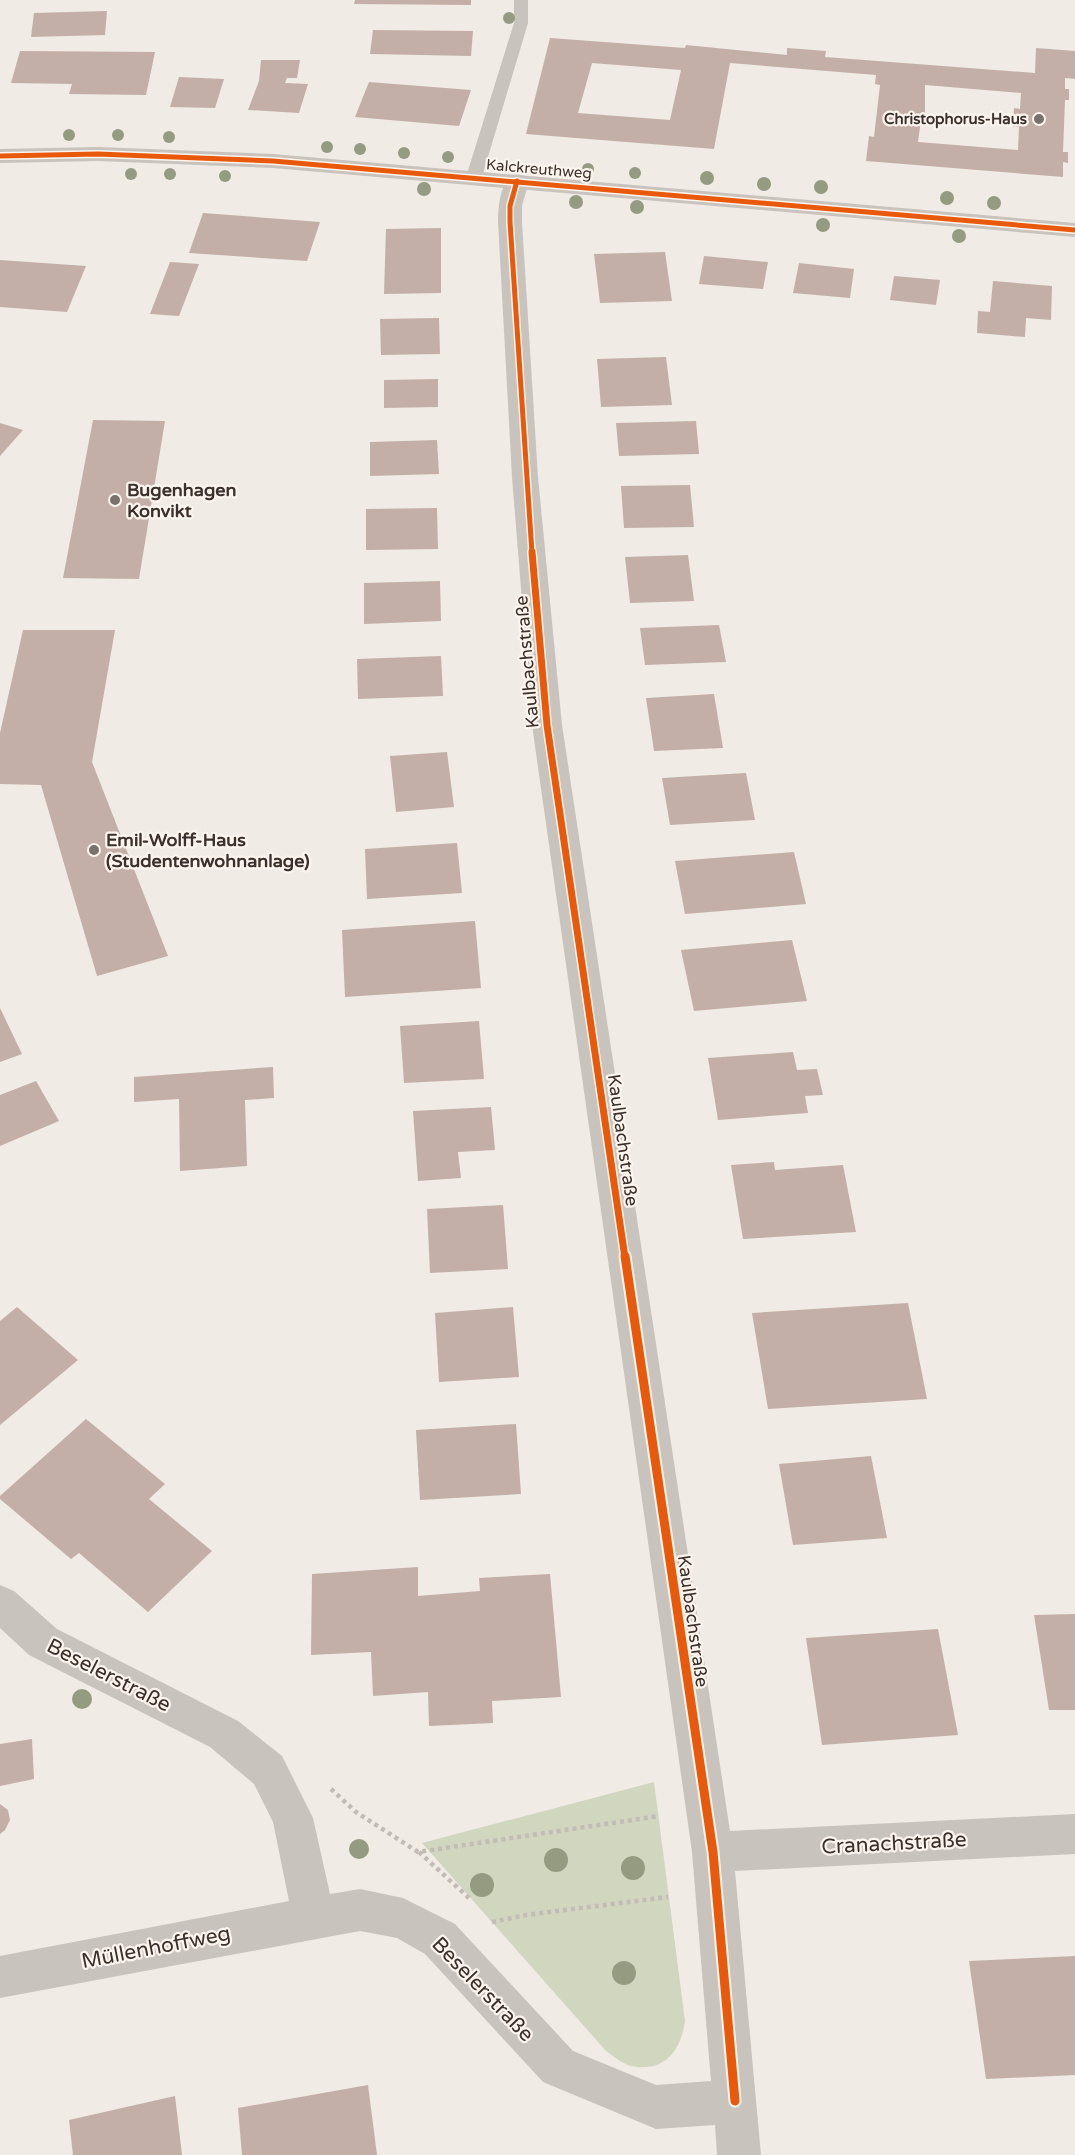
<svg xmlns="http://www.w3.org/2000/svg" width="1075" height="2155" font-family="'Varela Round',sans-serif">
<rect width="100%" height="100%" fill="#f0ebe5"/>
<path fill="#d1d6bf" d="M654,1782L685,2021C681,2050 665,2073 631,2066C623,2064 613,2056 606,2051L422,1843Z"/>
<g fill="#c3afa7" fill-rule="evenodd">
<polygon points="355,0 471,0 471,5 354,4"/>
<polygon points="107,11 105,35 31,37 34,13"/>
<polygon points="373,30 473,31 471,56 370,54"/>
<path d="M550,38L685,48L686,45L787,55V48L826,51L825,57L1035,73L1036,48L1075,51V79L1065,78V89H1069V100H1065L1063,152H1068V163L1063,162V177L866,161L869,136L874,137L880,85L875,84L876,75L730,63L714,149L526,134ZM592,63L681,70L670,120L578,113ZM925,85L1021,93L1020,109L1014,108L1013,127H1019L1018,150L918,142L921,119H925Z"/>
<polygon points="20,51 155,52 146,95 69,94 72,84 11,83"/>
<polygon points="261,60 300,60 297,78 287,78 285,83 308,84 299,113 248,110 259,81"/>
<polygon points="179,77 224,79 215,108 170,107"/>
<polygon points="369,82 471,90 459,126 355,117"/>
<polygon points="203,213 320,222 307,261 189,253"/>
<polygon points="441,228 441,293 384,294 386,229"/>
<polygon points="665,252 672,301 600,303 594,254"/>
<polygon points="704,256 768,262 763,289 699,284"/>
<polygon points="0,260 86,266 67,312 0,307"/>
<polygon points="170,262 199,264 179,316 150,314"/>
<polygon points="799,263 854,269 850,298 793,293"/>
<polygon points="894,276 940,280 936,305 890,300"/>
<polygon points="993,281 1052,286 1051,320 1026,318 1025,337 977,333 978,311 990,312"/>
<polygon points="439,318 440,354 381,355 380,319"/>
<polygon points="666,357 672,405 601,407 597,359"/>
<polygon points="438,379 438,407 384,408 384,380"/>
<polygon points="93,420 165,421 139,579 63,578"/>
<polygon points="696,421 699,454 619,456 616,423"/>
<polygon points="0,423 23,430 0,456"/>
<polygon points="437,440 439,474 370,476 370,442"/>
<polygon points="690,485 694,527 624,528 621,486"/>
<polygon points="437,508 438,549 366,550 366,509"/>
<polygon points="688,555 694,601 630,603 625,557"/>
<polygon points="440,581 441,621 364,624 364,583"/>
<polygon points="719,625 726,662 645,665 640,628"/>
<polygon points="23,630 115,630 92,762 168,956 97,976 41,785 0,784 0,733"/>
<polygon points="441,656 443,696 358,699 357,659"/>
<polygon points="714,694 723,748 654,751 646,698"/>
<polygon points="447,752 454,807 396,812 390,756"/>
<polygon points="746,773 755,820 670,825 662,778"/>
<polygon points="457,843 462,893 367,899 365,849"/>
<polygon points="794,852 806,904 685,914 675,861"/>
<polygon points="475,921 481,988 345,997 342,930"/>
<polygon points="792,940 807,1001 694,1011 681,950"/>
<polygon points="0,1008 22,1054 0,1062"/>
<polygon points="479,1021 484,1079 404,1083 400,1026"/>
<polygon points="793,1052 797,1070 817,1069 823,1095 805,1096 808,1113 718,1120 708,1058"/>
<polygon points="273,1067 274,1098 245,1100 247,1166 180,1171 179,1099 134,1102 134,1077"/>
<polygon points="36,1081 59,1121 0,1146 0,1095"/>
<polygon points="491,1107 495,1150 458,1152 461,1178 418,1181 413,1111"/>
<polygon points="774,1162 775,1170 843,1165 856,1232 743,1239 731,1165"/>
<polygon points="503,1205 508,1269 430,1273 427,1209"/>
<polygon points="908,1303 927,1399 768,1409 752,1313"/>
<polygon points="17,1307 78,1360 0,1425 0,1321"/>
<polygon points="513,1307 519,1377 439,1382 435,1313"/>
<polygon points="86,1419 165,1484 149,1499 212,1551 148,1612 79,1553 71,1559 0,1499 0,1496"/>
<polygon points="516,1424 521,1494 420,1500 416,1430"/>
<polygon points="871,1456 887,1538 793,1545 779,1464"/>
<polygon points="418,1567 418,1596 480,1591 479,1578 550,1574 561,1697 492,1701 493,1723 429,1726 428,1692 373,1696 371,1652 311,1655 312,1574"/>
<polygon points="1075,1614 1075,1710 1049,1710 1034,1615"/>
<polygon points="938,1629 958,1735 822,1745 806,1638"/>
<polygon points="32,1739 34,1779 0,1786 0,1744"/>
<polygon points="0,1804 8,1810 10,1820 5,1830 0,1834"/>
<polygon points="1075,1956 1075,2075 986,2079 969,1961"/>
<polygon points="368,2085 377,2155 242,2155 238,2108"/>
<polygon points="175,2096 182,2155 73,2155 69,2120"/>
</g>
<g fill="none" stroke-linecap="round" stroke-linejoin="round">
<g stroke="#c2bbb6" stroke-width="4.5" stroke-dasharray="4 4" stroke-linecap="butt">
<polyline points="331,1789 356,1812 418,1852 659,1816"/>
<polyline points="419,1852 469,1898"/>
<polyline points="492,1922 526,1915 668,1897"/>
</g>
<polygon fill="#c9c3be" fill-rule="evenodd" points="514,0 528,0 528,23 482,177 474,182 466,177 514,23"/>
<path fill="#c9c3be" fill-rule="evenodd" d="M517,174L525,176L529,181L522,206V222L538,477L562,725L730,1831L1075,1814V1854L735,1871L761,2155H717L715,2125L656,2129L543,2082L425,1954L397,1938L360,1931L0,1998V1956L289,1901L273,1822L254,1784L210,1747L29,1655L0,1628V1585L14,1591L57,1629L238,1721L282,1756L313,1818L330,1894L360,1889L403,1898L455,1924L573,2051L656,2085L711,2081L692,1852L532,725L512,477L498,222C498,207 500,189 509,176Z"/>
<polygon fill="#c9c3be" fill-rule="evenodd" points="98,147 273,154 1075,223 1075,237 273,168 98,161 0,163 0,149"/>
<defs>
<g id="cycleway-far2">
<polyline points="0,156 98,154 273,161 1075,230"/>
<polyline points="517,181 510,206 510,222 532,553"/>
</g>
<polyline id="cycleway-far1" points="532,552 547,725 625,1258"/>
<polyline id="cycleway" points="625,1256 713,1852 735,2101"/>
</defs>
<use href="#cycleway-far2" stroke="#fbf5ee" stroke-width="8"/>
<use href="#cycleway-far1" stroke="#fbf5ee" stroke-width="10"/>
<use href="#cycleway" stroke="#fbf5ee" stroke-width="13"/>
<use href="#cycleway-far2" stroke="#e8590c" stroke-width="5"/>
<use href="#cycleway-far1" stroke="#e8590c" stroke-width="7"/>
<use href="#cycleway" stroke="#e8590c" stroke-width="9"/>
</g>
<g fill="#959b80">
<circle cx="509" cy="18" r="6"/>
<circle cx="69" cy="135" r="6"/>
<circle cx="118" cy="135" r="6"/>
<circle cx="169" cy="137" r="6"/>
<circle cx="327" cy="147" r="6"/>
<circle cx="360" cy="149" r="6"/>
<circle cx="404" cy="153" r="6"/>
<circle cx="448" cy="157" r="6"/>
<circle cx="588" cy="169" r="6"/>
<circle cx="635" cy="173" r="6"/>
<circle cx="131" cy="174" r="6"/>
<circle cx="170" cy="174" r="6"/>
<circle cx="225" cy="176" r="6"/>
<circle cx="707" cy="178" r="7"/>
<circle cx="764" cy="184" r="7"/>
<circle cx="821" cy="187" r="7"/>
<circle cx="424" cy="189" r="7"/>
<circle cx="947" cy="198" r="7"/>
<circle cx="576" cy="202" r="7"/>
<circle cx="994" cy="203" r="7"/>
<circle cx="637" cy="207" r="7"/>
<circle cx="823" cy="225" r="7"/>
<circle cx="959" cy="236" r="7"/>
<circle cx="82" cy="1699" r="10"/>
<circle cx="359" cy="1849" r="10"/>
<circle cx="556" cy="1860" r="12"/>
<circle cx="633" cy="1868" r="12"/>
<circle cx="482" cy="1885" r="12"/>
<circle cx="624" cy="1973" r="12"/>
</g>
<g fill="#7a716c" stroke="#fbf5ee" stroke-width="2">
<circle cx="1039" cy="119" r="6"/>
<circle cx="115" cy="500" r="6"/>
<circle cx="94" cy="850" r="6"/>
</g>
<g text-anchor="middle" stroke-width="4.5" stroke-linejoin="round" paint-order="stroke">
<g font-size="15" font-weight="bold" fill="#3b302b" stroke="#fbf5ee" text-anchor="end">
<text x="1027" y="124">Christophorus-Haus</text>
</g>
<g font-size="15" fill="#3b302b" stroke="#fbf5ee">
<text transform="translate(539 169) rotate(5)" y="5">Kalckreuthweg</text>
</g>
<g font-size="18" font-weight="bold" fill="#3b302b" stroke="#fbf5ee" text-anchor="start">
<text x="127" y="496">Bugenhagen<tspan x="127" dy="21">Konvikt</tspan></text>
<text x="106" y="846">Emil-Wolff-Haus<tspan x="106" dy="21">(Studentenwohnanlage)</tspan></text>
</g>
<g font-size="18" fill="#3b302b" stroke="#fbf5ee">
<text transform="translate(527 662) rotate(-95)" y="6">Kaulbachstraße</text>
<text transform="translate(623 1140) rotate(82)" y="6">Kaulbachstraße</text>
<text transform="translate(693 1621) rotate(82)" y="6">Kaulbachstraße</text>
</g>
<g font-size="21" fill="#3b302b" stroke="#fbf5ee">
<text transform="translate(109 1675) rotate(27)" y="7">Beselerstraße</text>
<text transform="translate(894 1843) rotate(-3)" y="7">Cranachstraße</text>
<text transform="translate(156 1947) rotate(-11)" y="7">Müllenhoffweg</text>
<text transform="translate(483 1989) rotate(46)" y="7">Beselerstraße</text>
</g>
</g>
</svg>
